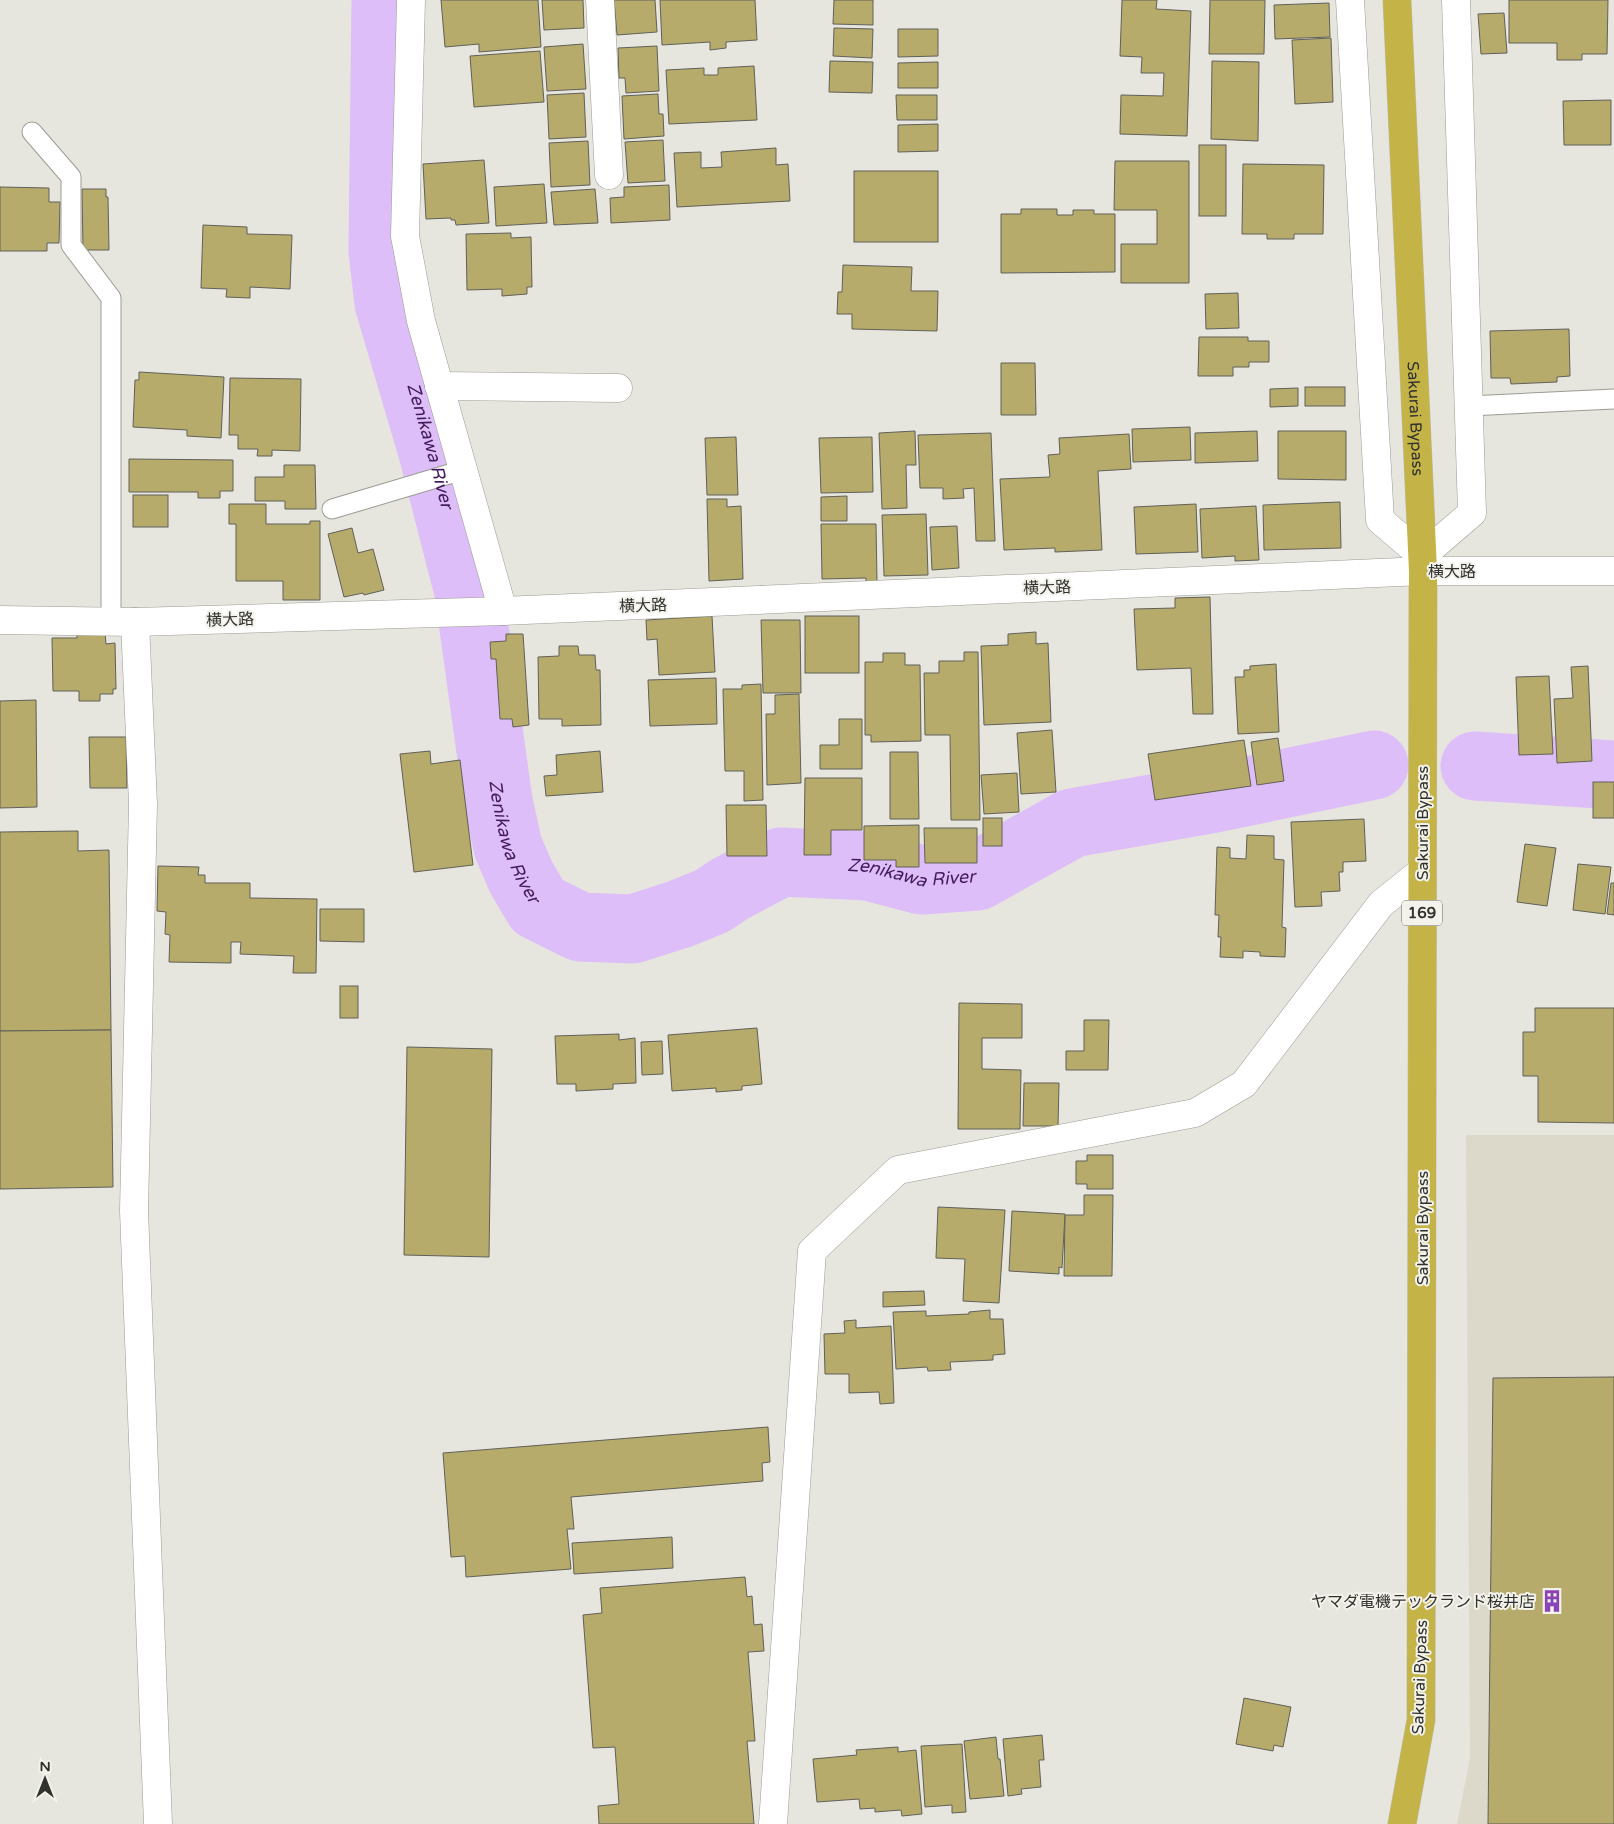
<svg xmlns="http://www.w3.org/2000/svg" width="1614" height="1824" font-family="'Varela Round','Noto Sans JP',sans-serif">
<rect width="100%" height="100%" fill="#e6e5de"/>
<polygon fill="#dcd9cb" points="1466,1135 1614,1135 1614,1824 1457,1824 1470,1758"/>
<g fill="none" stroke-linecap="round" stroke-linejoin="round">
<g stroke="#debef8" stroke-width="69">
<path id="s1" d="M386,0L383,251L389,303L433,452L469,592L498,801L508,847L521,877L538,906L580,927L633,929L680,914L712,901L730,889L781,862L868,866L922,880L977,876L1072,823L1210,799L1374,765"/>
<polyline points="1475,766 1614,775"/>
</g>
</g>
<g fill="#b6ab6a" stroke="#61605a">
<polygon points="441,0 538,0 541,47 479,52 479,44 445,47"/>
<polygon points="542,0 583,0 584,28 544,30"/>
<polygon points="614,0 655,0 657,32 617,35"/>
<polygon points="660,0 755,0 757,40 726,42 726,48 710,50 710,42 662,45"/>
<polygon points="834,0 873,0 873,25 833,24"/>
<polygon points="1122,0 1157,0 1156,9 1191,11 1187,136 1120,134 1121,95 1163,96 1164,73 1141,73 1142,57 1120,56"/>
<polygon points="1210,0 1265,0 1264,54 1209,54"/>
<polygon points="1509,0 1608,0 1607,54 1582,54 1582,60 1557,60 1557,43 1509,43"/>
<polygon points="1329,3 1330,37 1275,39 1274,5"/>
<polygon points="1504,13 1507,53 1481,54 1478,14"/>
<polygon points="834,28 873,29 872,58 833,56"/>
<polygon points="898,29 938,29 938,56 898,57"/>
<polygon points="1331,38 1333,102 1295,104 1292,40"/>
<polygon points="583,44 586,89 547,91 544,47"/>
<polygon points="657,46 659,91 626,93 625,78 619,78 618,48"/>
<polygon points="540,51 544,102 474,107 470,56"/>
<polygon points="830,61 873,62 872,93 829,92"/>
<polygon points="1212,61 1259,62 1258,141 1211,139"/>
<polygon points="938,62 938,88 898,88 898,63"/>
<polygon points="754,66 757,120 669,124 666,70 704,68 704,75 718,75 718,68"/>
<polygon points="584,93 586,137 549,139 547,95"/>
<polygon points="658,94 659,114 663,114 664,136 624,139 622,96"/>
<polygon points="896,95 937,95 937,120 897,120"/>
<polygon points="1611,100 1611,145 1564,145 1563,101"/>
<polygon points="938,124 938,151 898,152 898,125"/>
<polygon points="663,140 665,181 628,183 625,142"/>
<polygon points="588,141 590,185 551,187 549,143"/>
<rect x="1199" y="145" width="27" height="71"/>
<polygon points="776,148 776,165 788,164 790,201 677,207 674,153 701,152 701,168 722,167 721,152"/>
<polygon points="484,160 489,223 456,225 455,220 451,220 451,218 426,219 423,164"/>
<polygon points="1115,161 1189,161 1189,283 1121,283 1121,244 1157,244 1157,210 1114,210"/>
<polygon points="1243,164 1324,165 1323,234 1294,234 1294,239 1267,239 1267,234 1242,234"/>
<rect x="854" y="171" width="84" height="71"/>
<polygon points="544,184 547,223 496,226 494,187"/>
<polygon points="669,185 670,220 611,223 610,198 624,197 624,187"/>
<polygon points="0,187 49,188 49,202 60,202 59,243 47,243 47,251 0,251"/>
<polygon points="82,189 106,189 106,197 108,197 109,250 83,250"/>
<polygon points="595,189 598,223 554,225 551,192"/>
<polygon points="1021,209 1057,209 1057,215 1073,215 1073,210 1094,210 1094,214 1115,214 1115,272 1001,273 1001,214 1021,214"/>
<polygon points="203,225 247,227 247,234 292,235 290,289 250,287 250,298 226,297 227,289 201,288"/>
<polygon points="511,233 511,238 531,237 532,287 527,287 527,294 502,296 502,289 467,290 466,234"/>
<polygon points="843,265 912,267 911,291 938,291 937,331 852,329 852,314 837,314 838,292 842,292"/>
<polygon points="1238,293 1239,328 1206,329 1205,294"/>
<polygon points="1569,329 1570,376 1557,377 1557,382 1511,384 1510,378 1491,378 1490,331"/>
<polygon points="1199,337 1248,337 1248,341 1269,341 1269,362 1249,362 1249,367 1233,367 1233,376 1198,376"/>
<polygon points="1001,363 1035,363 1036,415 1001,415"/>
<polygon points="139,372 224,377 221,438 187,436 187,430 133,427 135,380 139,380"/>
<polygon points="230,378 301,379 300,451 272,450 272,456 257,456 258,449 238,449 238,435 229,435"/>
<rect x="1305" y="387" width="40" height="19"/>
<polygon points="1298,388 1298,406 1270,407 1270,389"/>
<polygon points="1190,427 1191,460 1133,462 1132,429"/>
<polygon points="915,431 916,465 906,465 907,508 882,509 879,433"/>
<polygon points="1257,431 1258,461 1195,463 1195,433"/>
<polygon points="1278,431 1346,431 1346,480 1278,479"/>
<polygon points="991,433 995,541 976,541 974,488 963,489 964,498 943,499 943,488 920,488 918,435"/>
<polygon points="1129,434 1131,469 1098,471 1102,550 1055,552 1055,548 1004,550 1000,479 1050,477 1048,455 1060,454 1059,438"/>
<polygon points="736,437 738,495 707,495 705,438"/>
<polygon points="872,437 873,492 821,493 819,438"/>
<polygon points="129,459 233,460 233,491 220,491 220,498 198,498 198,492 129,492"/>
<polygon points="284,465 315,465 316,509 285,509 285,501 255,501 255,477 284,477"/>
<rect x="133" y="495" width="35" height="32"/>
<polygon points="847,496 847,521 821,521 821,497"/>
<polygon points="707,499 727,499 727,507 741,506 743,579 709,581"/>
<polygon points="1340,502 1341,548 1264,550 1263,505"/>
<polygon points="229,504 266,504 266,524 310,524 310,521 320,521 320,600 283,600 283,581 236,581 236,524 229,524"/>
<polygon points="1196,504 1198,552 1136,554 1134,507"/>
<polygon points="1256,506 1259,560 1235,561 1235,556 1202,558 1200,509"/>
<polygon points="926,514 928,575 884,576 882,515"/>
<polygon points="821,524 876,524 877,582 866,582 866,578 822,579"/>
<polygon points="957,526 959,568 932,570 930,527"/>
<polygon points="352,528 358,553 373,549 384,590 364,595 363,593 344,597 328,534"/>
<polygon points="1210,597 1213,714 1193,714 1191,668 1137,670 1134,609 1175,608 1175,598"/>
<polygon points="712,616 715,672 659,675 657,639 647,640 646,620"/>
<rect x="805" y="616" width="54" height="57"/>
<polygon points="761,620 800,620 801,693 763,693"/>
<polygon points="1036,632 1036,644 1048,643 1051,722 984,725 981,646 1008,645 1008,634"/>
<polygon points="105,633 106,644 115,643 116,689 113,689 113,694 100,694 100,701 79,701 79,691 53,691 52,638 77,638 77,634"/>
<polygon points="506,634 523,634 529,725 513,727 512,719 500,719 496,659 491,659 490,642 506,641"/>
<polygon points="559,646 578,646 579,655 595,655 596,670 600,670 601,725 562,726 562,719 539,719 538,657 559,656"/>
<polygon points="964,652 978,652 980,820 951,820 950,735 925,735 924,673 939,673 939,661 964,661"/>
<polygon points="883,653 905,653 905,665 920,665 921,741 871,742 871,735 865,735 865,662 883,662"/>
<polygon points="1276,664 1279,732 1238,734 1235,677 1244,677 1244,670 1250,670 1250,666"/>
<polygon points="1588,666 1592,761 1557,763 1554,699 1573,698 1571,667"/>
<polygon points="1549,676 1553,754 1519,755 1516,677"/>
<polygon points="716,678 717,724 650,726 648,680"/>
<polygon points="761,684 763,800 744,801 744,771 725,771 723,689 742,689 742,685"/>
<polygon points="799,694 801,783 767,785 766,714 775,714 775,695"/>
<polygon points="36,700 37,807 0,808 0,701"/>
<polygon points="839,719 862,719 862,769 820,769 820,745 839,745"/>
<polygon points="1052,730 1056,792 1021,794 1017,733"/>
<polygon points="89,737 126,737 127,788 90,788"/>
<polygon points="1278,738 1284,781 1257,785 1251,742"/>
<polygon points="1244,740 1251,786 1155,800 1148,754"/>
<polygon points="430,751 431,764 460,760 473,865 414,872 400,754"/>
<polygon points="600,751 603,792 546,796 544,776 557,775 556,755"/>
<polygon points="890,752 918,752 919,819 890,819"/>
<polygon points="1017,773 1019,812 984,814 981,775"/>
<polygon points="805,778 862,778 862,830 831,830 831,855 804,855"/>
<rect x="1593" y="782" width="21" height="36"/>
<polygon points="726,805 766,805 767,856 727,856"/>
<rect x="983" y="818" width="19" height="28"/>
<polygon points="1364,819 1366,861 1343,862 1343,872 1339,872 1340,891 1321,892 1322,906 1295,907 1291,822"/>
<polygon points="919,825 919,867 896,867 896,860 864,860 864,826"/>
<polygon points="924,828 977,828 977,863 925,863"/>
<polygon points="78,831 78,851 109,850 111,1030 0,1031 0,832"/>
<polygon points="1247,835 1274,836 1274,859 1284,860 1282,927 1286,928 1285,957 1260,956 1260,952 1243,951 1243,958 1220,957 1221,937 1218,937 1219,915 1215,915 1217,847 1230,848 1230,858 1246,859"/>
<polygon points="1525,844 1556,848 1547,906 1517,902"/>
<polygon points="1578,864 1611,867 1605,914 1573,910"/>
<polygon points="158,866 199,867 198,875 205,875 205,883 250,883 250,898 317,899 316,973 293,973 294,956 240,954 241,942 231,942 231,963 169,962 170,935 165,934 166,912 157,911"/>
<polygon points="1611,883 1614,883 1614,915 1607,914"/>
<polygon points="320,909 364,909 364,942 320,941"/>
<rect x="340" y="986" width="18" height="32"/>
<polygon points="959,1003 1022,1004 1022,1038 982,1038 982,1069 1021,1070 1020,1129 958,1129"/>
<polygon points="1535,1008 1614,1008 1614,1123 1538,1122 1538,1076 1523,1076 1523,1032 1535,1032"/>
<polygon points="1084,1020 1109,1020 1108,1070 1066,1070 1066,1051 1084,1051"/>
<polygon points="757,1028 762,1084 742,1086 742,1090 716,1092 716,1088 672,1091 668,1035"/>
<polygon points="111,1030 113,1187 0,1189 0,1031"/>
<polygon points="619,1034 619,1040 635,1038 636,1083 613,1084 613,1089 576,1091 576,1084 557,1084 555,1036"/>
<polygon points="662,1041 663,1074 642,1075 641,1042"/>
<polygon points="407,1047 492,1049 489,1257 404,1255"/>
<polygon points="1024,1083 1059,1083 1058,1126 1023,1126"/>
<polygon points="1087,1155 1113,1155 1113,1189 1087,1189 1087,1184 1076,1184 1076,1161 1087,1161"/>
<polygon points="1084,1195 1113,1195 1112,1276 1064,1276 1065,1215 1084,1215"/>
<polygon points="938,1207 1005,1210 999,1303 963,1301 965,1259 936,1258"/>
<polygon points="1012,1211 1065,1214 1062,1268 1059,1267 1059,1274 1009,1271"/>
<polygon points="924,1291 925,1305 883,1307 883,1292"/>
<polygon points="990,1310 990,1319 1003,1319 1005,1354 993,1355 993,1360 950,1362 951,1370 928,1371 927,1367 896,1369 893,1312 926,1311 926,1316 969,1314 969,1312"/>
<polygon points="856,1320 856,1328 891,1326 894,1403 880,1404 879,1392 849,1393 849,1374 825,1374 824,1334 845,1333 844,1321"/>
<polygon points="1614,1377 1614,1824 1488,1824 1493,1378"/>
<polygon points="768,1427 770,1462 762,1463 763,1481 571,1497 574,1529 567,1529 571,1569 466,1577 465,1556 451,1557 443,1453"/>
<polygon points="672,1537 673,1568 574,1574 572,1543"/>
<polygon points="745,1577 747,1597 752,1596 754,1625 762,1624 764,1651 748,1652 755,1741 747,1741 754,1824 599,1824 598,1806 619,1804 615,1747 593,1748 583,1615 602,1613 600,1588"/>
<polygon points="1244,1698 1291,1707 1283,1747 1274,1745 1273,1751 1236,1744"/>
<polygon points="1042,1735 1044,1760 1039,1760 1041,1787 1021,1789 1022,1794 1008,1796 1003,1739"/>
<polygon points="996,1737 998,1759 1000,1759 1004,1796 970,1799 964,1741"/>
<polygon points="962,1744 966,1812 952,1813 952,1805 925,1807 921,1746"/>
<polygon points="898,1747 898,1752 916,1750 922,1814 902,1816 901,1810 875,1812 875,1808 860,1809 859,1799 817,1802 813,1759 857,1755 856,1750"/>
</g>
<g fill="none" stroke-linecap="round" stroke-linejoin="round">
<defs>
<g id="lane">
<polyline points="32,132 71,177 71,245 111,298 111,622"/>
<polyline points="1469,406 1614,399"/>
<polyline points="332,509 463,470"/>
</g>
<g id="street">
<polyline points="411,0 405,236 421,321 503,611"/>
<polyline points="600,0 609,175"/>
<polyline points="1350,0 1380,520 1422,556 1472,513 1456,0"/>
<polyline points="439,386 618,388"/>
<polyline points="0,620 135,622 503,611 1423,571 1614,571"/>
<polyline points="135,622 143,804 134,1211 158,1824"/>
<polyline points="773,1824 812,1251 898,1170 1195,1113 1244,1084 1381,904 1422,871"/>
</g>
<g id="highway">
<path id="s2" d="M1397,0L1423,571L1421,1720L1402,1824"/>
</g>
</defs>
<use href="#lane" stroke="#9c9b94" stroke-width="21"/>
<use href="#street" stroke="#9c9b94" stroke-width="29"/>
<use href="#highway" stroke="#c1c1c0" stroke-width="29"/>
<use href="#lane" stroke="#fff" stroke-width="19"/>
<use href="#street" stroke="#fff" stroke-width="28"/>
<use href="#highway" stroke="#c4b347" stroke-width="28"/>
</g>
<defs>
<symbol id="building-bare" viewBox="-9 -9 18 18"><path d="M-4-6H4V6H1V3H-1V6H-4ZM-2.5-4.3h1.7v1.8h-1.7ZM.8-4.3h1.7v1.8H.8ZM-2.5-1h1.7V.8h-1.7ZM.8-1h1.7V.8H.8Z" fill="#8943b6" stroke="#f3f2eb" stroke-width="2.5" paint-order="stroke"/></symbol>
</defs>
<g fill-rule="evenodd">
<use href="#building-bare" x="1536" y="1585" width="32" height="32"/>
</g>
<g text-anchor="middle" stroke-width="4" stroke-linejoin="round" paint-order="stroke">
<rect fill="#f3f2eb" stroke="#6b6b67" stroke-width="1" x="1402" y="900.5" width="40" height="25" rx="4"/>
<g font-size="15" font-weight="bold" fill="#31312e">
<text x="1422" y="918">169</text>
</g>
<g font-size="16" fill="#31312e" stroke="#f3f2eb">
<text dy="6" stroke="none"><textPath href="#s2" startOffset="419">Sakurai Bypass</textPath></text>
<text x="1452" y="577">横大路</text>
<text transform="translate(1047 587) rotate(-2)" y="6">横大路</text>
<text transform="translate(643 605) rotate(-2)" y="6">横大路</text>
<text transform="translate(230 619) rotate(-2)" y="6">横大路</text>
<text transform="translate(1422 823) rotate(-90)" y="6">Sakurai Bypass</text>
<text transform="translate(1422 1228) rotate(-90)" y="6">Sakurai Bypass</text>
<text transform="translate(1419 1677) rotate(-88)" y="6">Sakurai Bypass</text>
</g>
<g font-size="16" fill="#31312e" stroke="#f3f2eb" text-anchor="end">
<text x="1535" y="1607">ヤマダ電機テックランド桜井店</text>
</g>
<g font-size="18" font-style="italic" fill="#441b5e" stroke="#f3f2eb">
<text dy="6" stroke="none"><textPath href="#s1" startOffset="452">Zenikawa River</textPath></text>
<text dy="6" stroke="none"><textPath href="#s1" startOffset="858">Zenikawa River</textPath></text>
<text dy="6" stroke="none"><textPath href="#s1" startOffset="1322">Zenikawa River</textPath></text>
</g>
</g>
<g transform="translate(45 1779)" stroke="#f3f2eb" stroke-width="4" paint-order="stroke">
<path d="M0-4L9 19L0 12L-9 19Z" fill="#31312e"/>
<text y="-8" font-size="14" font-weight="bold" text-anchor="middle" fill="#31312e">N</text>
</g>
</svg>
